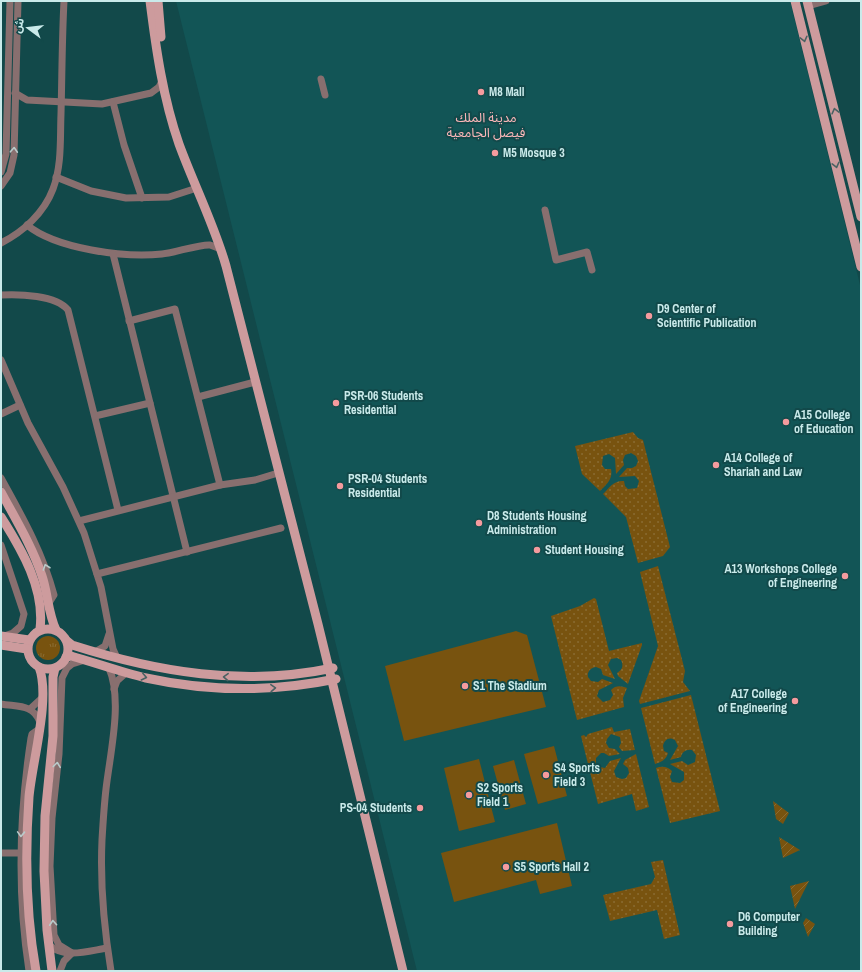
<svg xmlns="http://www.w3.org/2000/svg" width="862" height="972" font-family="'Archivo Narrow','Noto Sans Arabic',sans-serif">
<defs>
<pattern id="grass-dots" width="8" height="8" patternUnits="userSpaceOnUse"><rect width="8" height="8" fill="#78530f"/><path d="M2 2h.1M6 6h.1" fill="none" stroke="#8a6c32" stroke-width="1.8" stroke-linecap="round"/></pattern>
<pattern id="park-tufts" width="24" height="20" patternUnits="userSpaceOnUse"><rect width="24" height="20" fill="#78530f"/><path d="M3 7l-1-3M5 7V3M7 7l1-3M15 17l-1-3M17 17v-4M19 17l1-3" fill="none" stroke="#8a6c32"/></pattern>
<pattern id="garden-furrows" width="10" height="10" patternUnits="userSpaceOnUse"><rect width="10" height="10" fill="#78530f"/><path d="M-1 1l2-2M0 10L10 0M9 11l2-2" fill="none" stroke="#8a6c32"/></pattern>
</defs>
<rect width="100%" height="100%" fill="#12494a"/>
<polygon fill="#125556" points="176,1 790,1 861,289 861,971 417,971"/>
<g fill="url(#grass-dots)">
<path d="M633,432L638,438L643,440L670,547L663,556L638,563L626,517L603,494C610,487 614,480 624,481L625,486L628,489L637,488L639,481L635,476L619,477L627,468H632L636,466L638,461L636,456L631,453L625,455L623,460L624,465L616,474L615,458L609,454L603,456L602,465L605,469H611C613,479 607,484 600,491L582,474L575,446Z"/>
<polygon points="658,566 685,671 683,682 690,691 640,704 639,701 658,646 640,572"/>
<path d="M594,598L596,599L609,651L642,643V645L628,684L618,676L617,673C622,670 624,666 621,660L617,658L611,659L608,665L615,679L603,675L601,669L596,667C590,668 587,672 588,677L591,681L598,682L602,679L613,683L599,690L597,696L603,702L610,700L613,695L611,690C616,685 621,686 627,688L623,698L624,707L577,720L551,616L580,606Z"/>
<path d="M691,695L720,811L670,823L656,768C662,766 667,766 672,771L670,777L672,782L680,783L684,780V772L670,764L682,761L688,765L695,762L696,755L692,750C686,749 682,752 681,757L670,760L678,746L675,740C669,736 664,740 663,746L664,751L668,753C666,760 661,762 655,764L641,708Z"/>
<polygon points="612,727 614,732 630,729 635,750 622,751 619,747 621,743 620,737 611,734 607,739 606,743 609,748 615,749 620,754 609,756 604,753 601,753 596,758 596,764 600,767 605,768 610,761 621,758 614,771 616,777 622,779 626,778 629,773 628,768 623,764 625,760 636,754 649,807 636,811 632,794 598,804 581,736 584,735 586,737 588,734"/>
<polygon points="663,860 680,935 664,939 657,910 610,921 603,895 651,884 655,877 651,862"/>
</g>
<circle fill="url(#park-tufts)" cx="48" cy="648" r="12"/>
<g fill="url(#garden-furrows)">
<polygon points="773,801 789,813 783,824 776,819"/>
<polygon points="779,837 800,850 783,858"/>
<polygon points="809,881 795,909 790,886"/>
<polygon points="806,918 815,924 808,937 803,923"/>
</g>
<g fill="#78530f">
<polygon points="516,631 527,635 546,707 404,741 385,666"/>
<polygon points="554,746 567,796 538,804 524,754"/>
<polygon points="479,759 495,822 459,831 444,768"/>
<polygon points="514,760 526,804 505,810 493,766"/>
<polygon points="557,823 572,886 540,894 536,880 454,902 441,853"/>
</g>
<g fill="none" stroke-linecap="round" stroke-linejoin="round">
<g stroke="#886f6f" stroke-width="7">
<polyline points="808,6 826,1"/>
<polyline points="321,79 325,95"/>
<polyline points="15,93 27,100 102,104 151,93 159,87 162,81"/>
<polyline points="113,102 124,145 142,198"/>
<polyline points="1,172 6,154 10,1"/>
<polyline points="56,177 91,191 126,198 169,197 197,188"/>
<polyline points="1,186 10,173 14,155 18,1"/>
<polyline points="545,210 556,260 587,252 592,270"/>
<path d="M27,225C56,249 125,258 162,254C174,253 200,244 210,245C213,246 218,248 221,249"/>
<path d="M1,243C23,232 44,213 53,189C62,165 60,139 61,114C62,76 62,39 64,1"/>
<polyline points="113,254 187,552"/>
<path d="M1,295C19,294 56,295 68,310L118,510"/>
<polyline points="129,321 175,309 220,485"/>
<polyline points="1,360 28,423 63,487 84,533 101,587 113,649 117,658"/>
<polyline points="198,397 255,382"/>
<polyline points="1,414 20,405"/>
<polyline points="95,416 150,403"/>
<path d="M1,478C22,516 43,553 54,595L49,603"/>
<polyline points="79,521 220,485 255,480 278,473"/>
<polyline points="1,545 24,614 21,626 13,633 4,636"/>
<polyline points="97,574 281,528"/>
<polyline points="95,652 105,646 109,634"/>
<path d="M109,668C123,700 110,754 106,789C104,806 103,823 102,840C100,884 104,928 111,971"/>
<polyline points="114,689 117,681 126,673"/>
<path d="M1,704C18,707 33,704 40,722"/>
<polyline points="30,709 43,697"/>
<polyline points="1,853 21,853"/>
<path d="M49,945C65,959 88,951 107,948"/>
<path d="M29,971C17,893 19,816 31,738L32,734L39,729"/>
<polyline points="60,971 64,961 72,953 59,945 54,935 50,866 52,818 59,754 62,678 67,668 72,664 85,660"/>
</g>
<g stroke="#cd9b9d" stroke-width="9">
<path d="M150,1C156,49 163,98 179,144C194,185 214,224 226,266L318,624L403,971"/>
<polyline points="158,1 161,37"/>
<polyline points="795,1 861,267"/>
<polyline points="807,1 861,217"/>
<path d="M1,492C16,520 32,546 42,576C48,594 48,613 56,630"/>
<path d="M1,517C22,550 45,589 40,629"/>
<circle cx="48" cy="649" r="20"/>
<polyline points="1,636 29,640"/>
<path d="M67,641L72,645C157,672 244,687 333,668"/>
<polyline points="1,645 27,649"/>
<path d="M66,657L71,656C96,663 121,672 146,678C210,692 273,692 336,679"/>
<path d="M36,971C26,915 25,854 29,797C32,762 51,698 39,667"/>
<polyline points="52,971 47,930 44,871 45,816 53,736 53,677 55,668"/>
</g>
</g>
<defs><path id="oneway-chevron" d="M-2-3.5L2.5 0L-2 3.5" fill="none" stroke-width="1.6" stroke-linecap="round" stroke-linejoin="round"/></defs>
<g stroke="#4a6263">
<use href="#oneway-chevron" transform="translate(804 39) rotate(76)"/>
<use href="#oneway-chevron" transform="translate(835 111) rotate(-104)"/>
<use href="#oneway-chevron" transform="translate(836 165) rotate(76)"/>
<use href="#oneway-chevron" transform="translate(144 677) rotate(13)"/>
<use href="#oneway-chevron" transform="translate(226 677) rotate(-178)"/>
<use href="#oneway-chevron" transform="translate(273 688) rotate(-3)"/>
</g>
<g stroke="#b9cbcb">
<use href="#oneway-chevron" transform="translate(14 150) rotate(-87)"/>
<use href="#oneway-chevron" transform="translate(46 567) rotate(-109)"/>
<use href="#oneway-chevron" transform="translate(57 765) rotate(-83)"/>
<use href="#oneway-chevron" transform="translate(21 834) rotate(92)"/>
<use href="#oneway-chevron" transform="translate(53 923) rotate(-94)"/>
</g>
<g fill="#f59b9e" stroke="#12494a" stroke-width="1.5">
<circle cx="481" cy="92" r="4"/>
<circle cx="495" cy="153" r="4"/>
<circle cx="649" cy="316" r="4"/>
<circle cx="336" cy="403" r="4"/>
<circle cx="786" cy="422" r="4"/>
<circle cx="716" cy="465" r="4"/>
<circle cx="340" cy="486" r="4"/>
<circle cx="479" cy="523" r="4"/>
<circle cx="537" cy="550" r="4"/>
<circle cx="845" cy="576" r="4"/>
<circle cx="465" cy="686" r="4"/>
<circle cx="795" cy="701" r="4"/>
<circle cx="546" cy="775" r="4"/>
<circle cx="469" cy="795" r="4"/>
<circle cx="420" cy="808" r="4"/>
<circle cx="506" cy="867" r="4"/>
<circle cx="730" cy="924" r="4"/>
</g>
<g text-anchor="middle" stroke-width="4" stroke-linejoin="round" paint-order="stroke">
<g font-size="12" font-weight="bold" fill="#c9eaea" stroke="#12494a" text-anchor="start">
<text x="489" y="96">M8 Mall</text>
<text x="503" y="157">M5 Mosque 3</text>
<text x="657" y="313">D9 Center of<tspan x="657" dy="14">Scientific Publication</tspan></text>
<text x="344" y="400">PSR-06 Students<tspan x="344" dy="14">Residential</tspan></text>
<text x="794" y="419">A15 College<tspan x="794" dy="14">of Education</tspan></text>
<text x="724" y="462">A14 College of<tspan x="724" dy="14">Shariah and Law</tspan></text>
<text x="348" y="483">PSR-04 Students<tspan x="348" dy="14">Residential</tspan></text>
<text x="487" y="520">D8 Students Housing<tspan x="487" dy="14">Administration</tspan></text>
<text x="545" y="554">Student Housing</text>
<text x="837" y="573" text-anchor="end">A13 Workshops College<tspan x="837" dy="14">of Engineering</tspan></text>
<text x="473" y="690">S1 The Stadium</text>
<text x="787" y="698" text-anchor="end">A17 College<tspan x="787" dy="14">of Engineering</tspan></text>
<text x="554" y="772">S4 Sports<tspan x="554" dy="14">Field 3</tspan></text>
<text x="477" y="792">S2 Sports<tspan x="477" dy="14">Field 1</tspan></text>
<text x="412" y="812" text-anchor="end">PS-04 Students</text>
<text x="514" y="871">S5 Sports Hall 2</text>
<text x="738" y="921">D6 Computer<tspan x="738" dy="14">Building</tspan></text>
</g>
<g font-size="13" fill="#fbb7b9" stroke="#12494a">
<text x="486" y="122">مدينة الملك<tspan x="486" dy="15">فيصل الجامعية</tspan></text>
</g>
</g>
<rect width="862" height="972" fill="none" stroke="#c9eaea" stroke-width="4"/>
<g transform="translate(28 28) rotate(285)" stroke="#12494a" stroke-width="3" paint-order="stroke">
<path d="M0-3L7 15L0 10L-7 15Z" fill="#c9eaea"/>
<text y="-6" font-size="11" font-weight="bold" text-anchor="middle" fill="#c9eaea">ش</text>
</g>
</svg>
